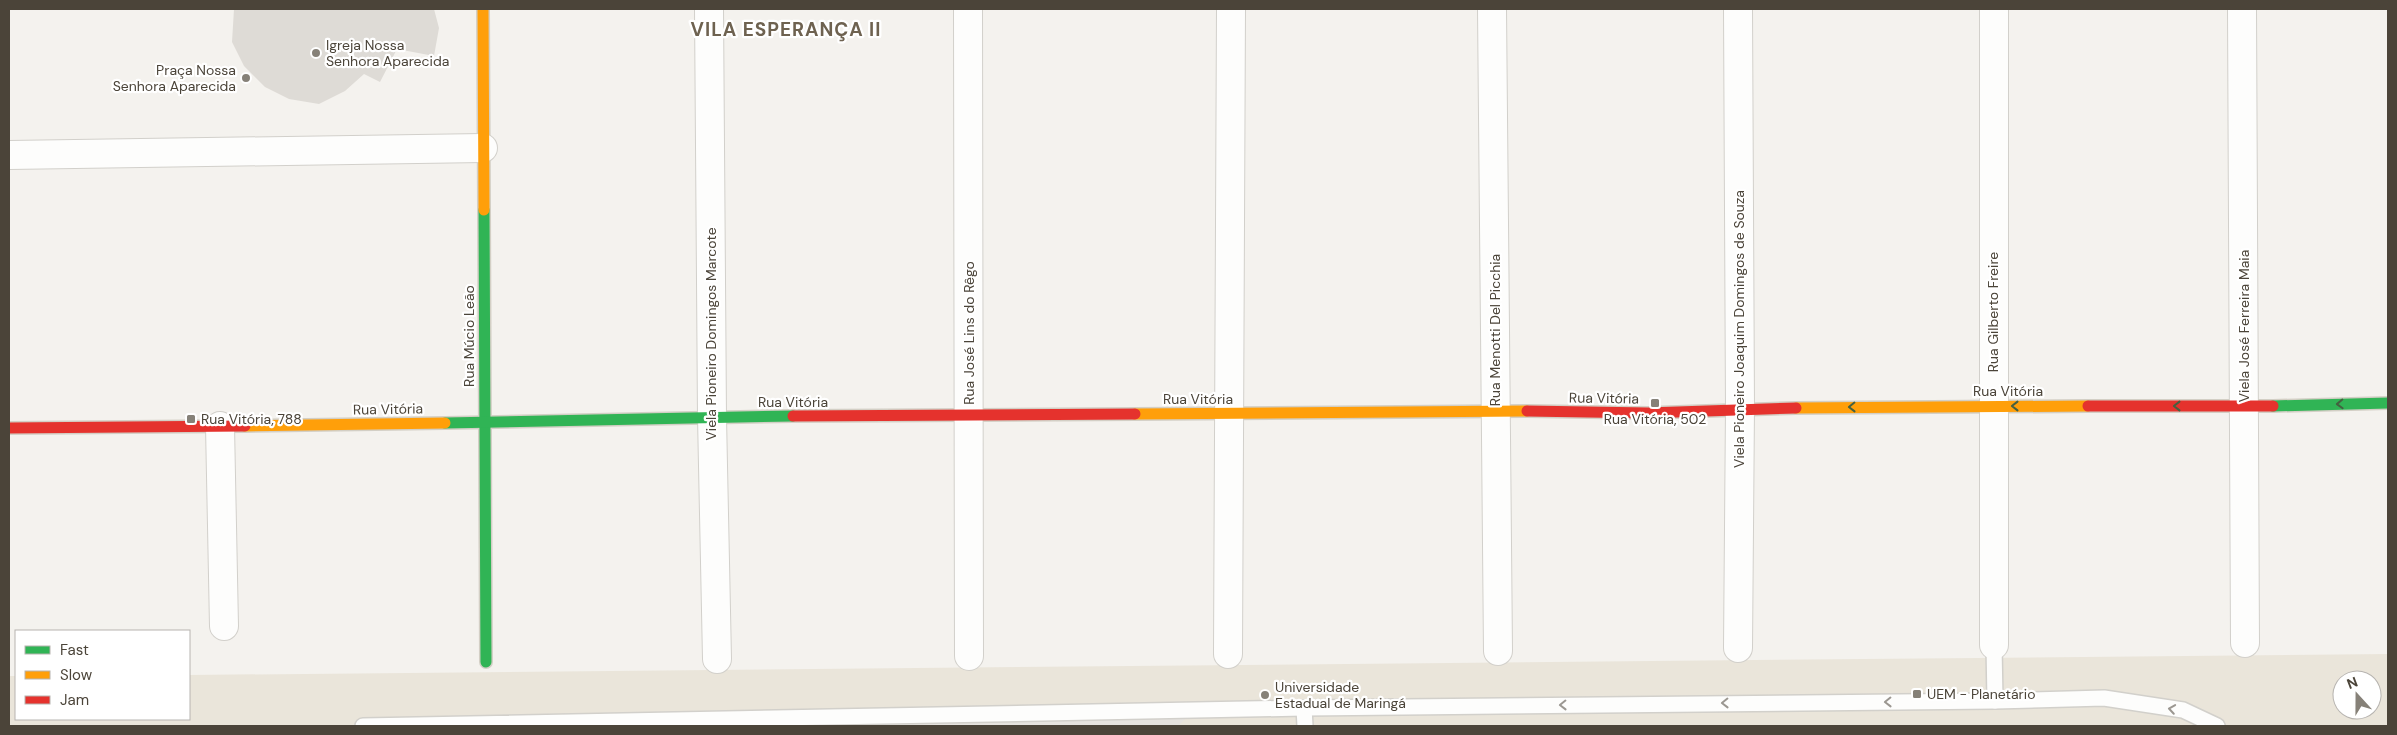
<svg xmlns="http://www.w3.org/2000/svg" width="2397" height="735" font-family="'DM Sans',sans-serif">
<rect width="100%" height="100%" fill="#f4f2ee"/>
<path fill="#eae5da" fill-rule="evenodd" d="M2388,654V726H9V676H16V719H189V675ZM2342,680H2372V710H2342Z"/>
<polygon fill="#e6e3df" points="1186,718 1178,726 693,726"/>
<polygon fill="#dedbd6" points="234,9 434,9 439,28 434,56 397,49 380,82 364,74 345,91 319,104 289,99 265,87 244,66 232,42"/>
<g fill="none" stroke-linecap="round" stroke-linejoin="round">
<defs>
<g id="lane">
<polyline points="1994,645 1995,701"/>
<polyline points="1304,708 1305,726"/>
<polyline points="363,726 1304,708 1995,701 2104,698 2183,710 2217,726"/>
</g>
<g id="street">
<polyline points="709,9 712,417 717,659"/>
<polyline points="968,9 969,656"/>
<polyline points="1492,9 1498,651"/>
<polyline points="1738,9 1740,408 1738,648"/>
<polyline points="1994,9 1994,645"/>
<polyline points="2242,9 2245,643"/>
<polyline points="9,155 483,148"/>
<polyline points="220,426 224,626"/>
<polyline points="1228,654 1231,9"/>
</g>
<g id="fast">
<polyline points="484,210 486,662"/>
<polyline points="2273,406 2388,403"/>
<polyline points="445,423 793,416"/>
</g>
<g id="slow">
<polyline points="483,9 484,210"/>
<polyline points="1796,408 2088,406"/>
<polyline points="1135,414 1527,411"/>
<polyline points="245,426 445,423"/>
</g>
<g id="jam">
<polyline points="2088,406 2273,406"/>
<polyline points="1527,411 1648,413 1796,408"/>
<polyline points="793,416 1135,414"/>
<polyline points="9,428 245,426"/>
</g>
</defs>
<use href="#lane" stroke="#d2d0cb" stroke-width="18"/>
<use href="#street" stroke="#d2d0cb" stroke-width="30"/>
<use href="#fast" stroke="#d3cfc5" stroke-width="14"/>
<use href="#slow" stroke="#d3cfc5" stroke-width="14"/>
<use href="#jam" stroke="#d3cfc5" stroke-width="14"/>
<use href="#lane" stroke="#fdfdfc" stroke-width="15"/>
<use href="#street" stroke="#fdfdfc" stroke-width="28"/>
<use href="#fast" stroke="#30b455" stroke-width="11"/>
<use href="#slow" stroke="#ff9f0a" stroke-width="11"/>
<use href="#jam" stroke="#e5322d" stroke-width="11"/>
</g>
<defs><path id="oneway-chevron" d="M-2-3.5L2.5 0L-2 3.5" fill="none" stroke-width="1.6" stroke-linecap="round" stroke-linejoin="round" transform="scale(1.25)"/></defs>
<g stroke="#446040">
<use href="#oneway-chevron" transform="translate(2340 404) rotate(178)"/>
<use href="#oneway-chevron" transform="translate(2015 406) rotate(-180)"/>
<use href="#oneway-chevron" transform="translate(2177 406) rotate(-180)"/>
<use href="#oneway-chevron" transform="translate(1852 407) rotate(179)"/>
</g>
<g stroke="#9b9791">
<use href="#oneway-chevron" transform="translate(1888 702) rotate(179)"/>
<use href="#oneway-chevron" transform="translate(1725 703) rotate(179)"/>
<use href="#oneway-chevron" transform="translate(1563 705) rotate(179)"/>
<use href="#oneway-chevron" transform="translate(2172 709) rotate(-171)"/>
</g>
<g fill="#868178" stroke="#fff" stroke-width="2">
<circle cx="316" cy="53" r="5"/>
<circle cx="246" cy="78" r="5"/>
<rect x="1650" y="398" width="10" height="10" rx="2.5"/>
<rect x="186" y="414" width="10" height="10" rx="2.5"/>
<rect x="1912" y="689" width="10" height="10" rx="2.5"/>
<circle cx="1265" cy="695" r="5"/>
</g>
<g text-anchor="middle" stroke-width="4.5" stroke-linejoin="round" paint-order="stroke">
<g font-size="14" fill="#4b4439" stroke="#fff" text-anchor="start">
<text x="326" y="50">Igreja Nossa<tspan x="326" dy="16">Senhora Aparecida</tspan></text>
<text x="236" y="75" text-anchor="end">Praça Nossa<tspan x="236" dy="16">Senhora Aparecida</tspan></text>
<text x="201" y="424">Rua Vitória, 788</text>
<text x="1655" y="424" text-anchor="middle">Rua Vitória, 502</text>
<text x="1275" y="692">Universidade<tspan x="1275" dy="16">Estadual de Maringá</tspan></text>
<text x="1927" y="699">UEM - Planetário</text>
</g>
<g font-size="14" fill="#4b4439" stroke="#fff">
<text transform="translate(1993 312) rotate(-90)" y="5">Rua Gilberto Freire</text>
<text transform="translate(2244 326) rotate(-90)" y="5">Viela José Ferreira Maia</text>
<text transform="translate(1739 329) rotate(-90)" y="5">Viela Pioneiro Joaquim Domingos de Souza</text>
<text transform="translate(1495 330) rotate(-90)" y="5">Rua Menotti Del Picchia</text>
<text transform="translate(969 333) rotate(-90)" y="5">Rua José Lins do Rêgo</text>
<text transform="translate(711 334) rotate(-90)" y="5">Viela Pioneiro Domingos Marcote</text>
<text transform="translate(469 336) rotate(-90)" y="5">Rua Múcio Leão</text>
<text x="2008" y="396">Rua Vitória</text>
<text transform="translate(1604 398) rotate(1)" y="5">Rua Vitória</text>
<text x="1198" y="404">Rua Vitória</text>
<text x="793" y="407">Rua Vitória</text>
<text transform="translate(388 409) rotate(-1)" y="5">Rua Vitória</text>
</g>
<g font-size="19" font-weight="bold" letter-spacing="1" fill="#6e6250" stroke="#fff">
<text x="786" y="36">VILA ESPERANÇA II</text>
</g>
</g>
<rect width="2397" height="735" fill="none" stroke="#4b4439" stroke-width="20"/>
<rect x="15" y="630" width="175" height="90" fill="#ffffff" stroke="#b7b4b0"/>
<rect x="25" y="646" width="25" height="8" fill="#30b455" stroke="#b7b4b0"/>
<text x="60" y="655" font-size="15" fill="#4b4439">Fast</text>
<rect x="25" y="671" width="25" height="8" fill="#ff9f0a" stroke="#b7b4b0"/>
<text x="60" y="680" font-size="15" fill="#4b4439">Slow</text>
<rect x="25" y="696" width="25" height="8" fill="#e5322d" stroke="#b7b4b0"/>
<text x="60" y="705" font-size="15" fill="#4b4439">Jam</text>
<g transform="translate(2357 695) rotate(339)"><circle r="24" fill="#ffffff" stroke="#b7b4b0"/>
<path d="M0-4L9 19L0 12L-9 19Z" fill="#868178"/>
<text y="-8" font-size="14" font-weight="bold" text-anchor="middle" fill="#4b4439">N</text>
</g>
</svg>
